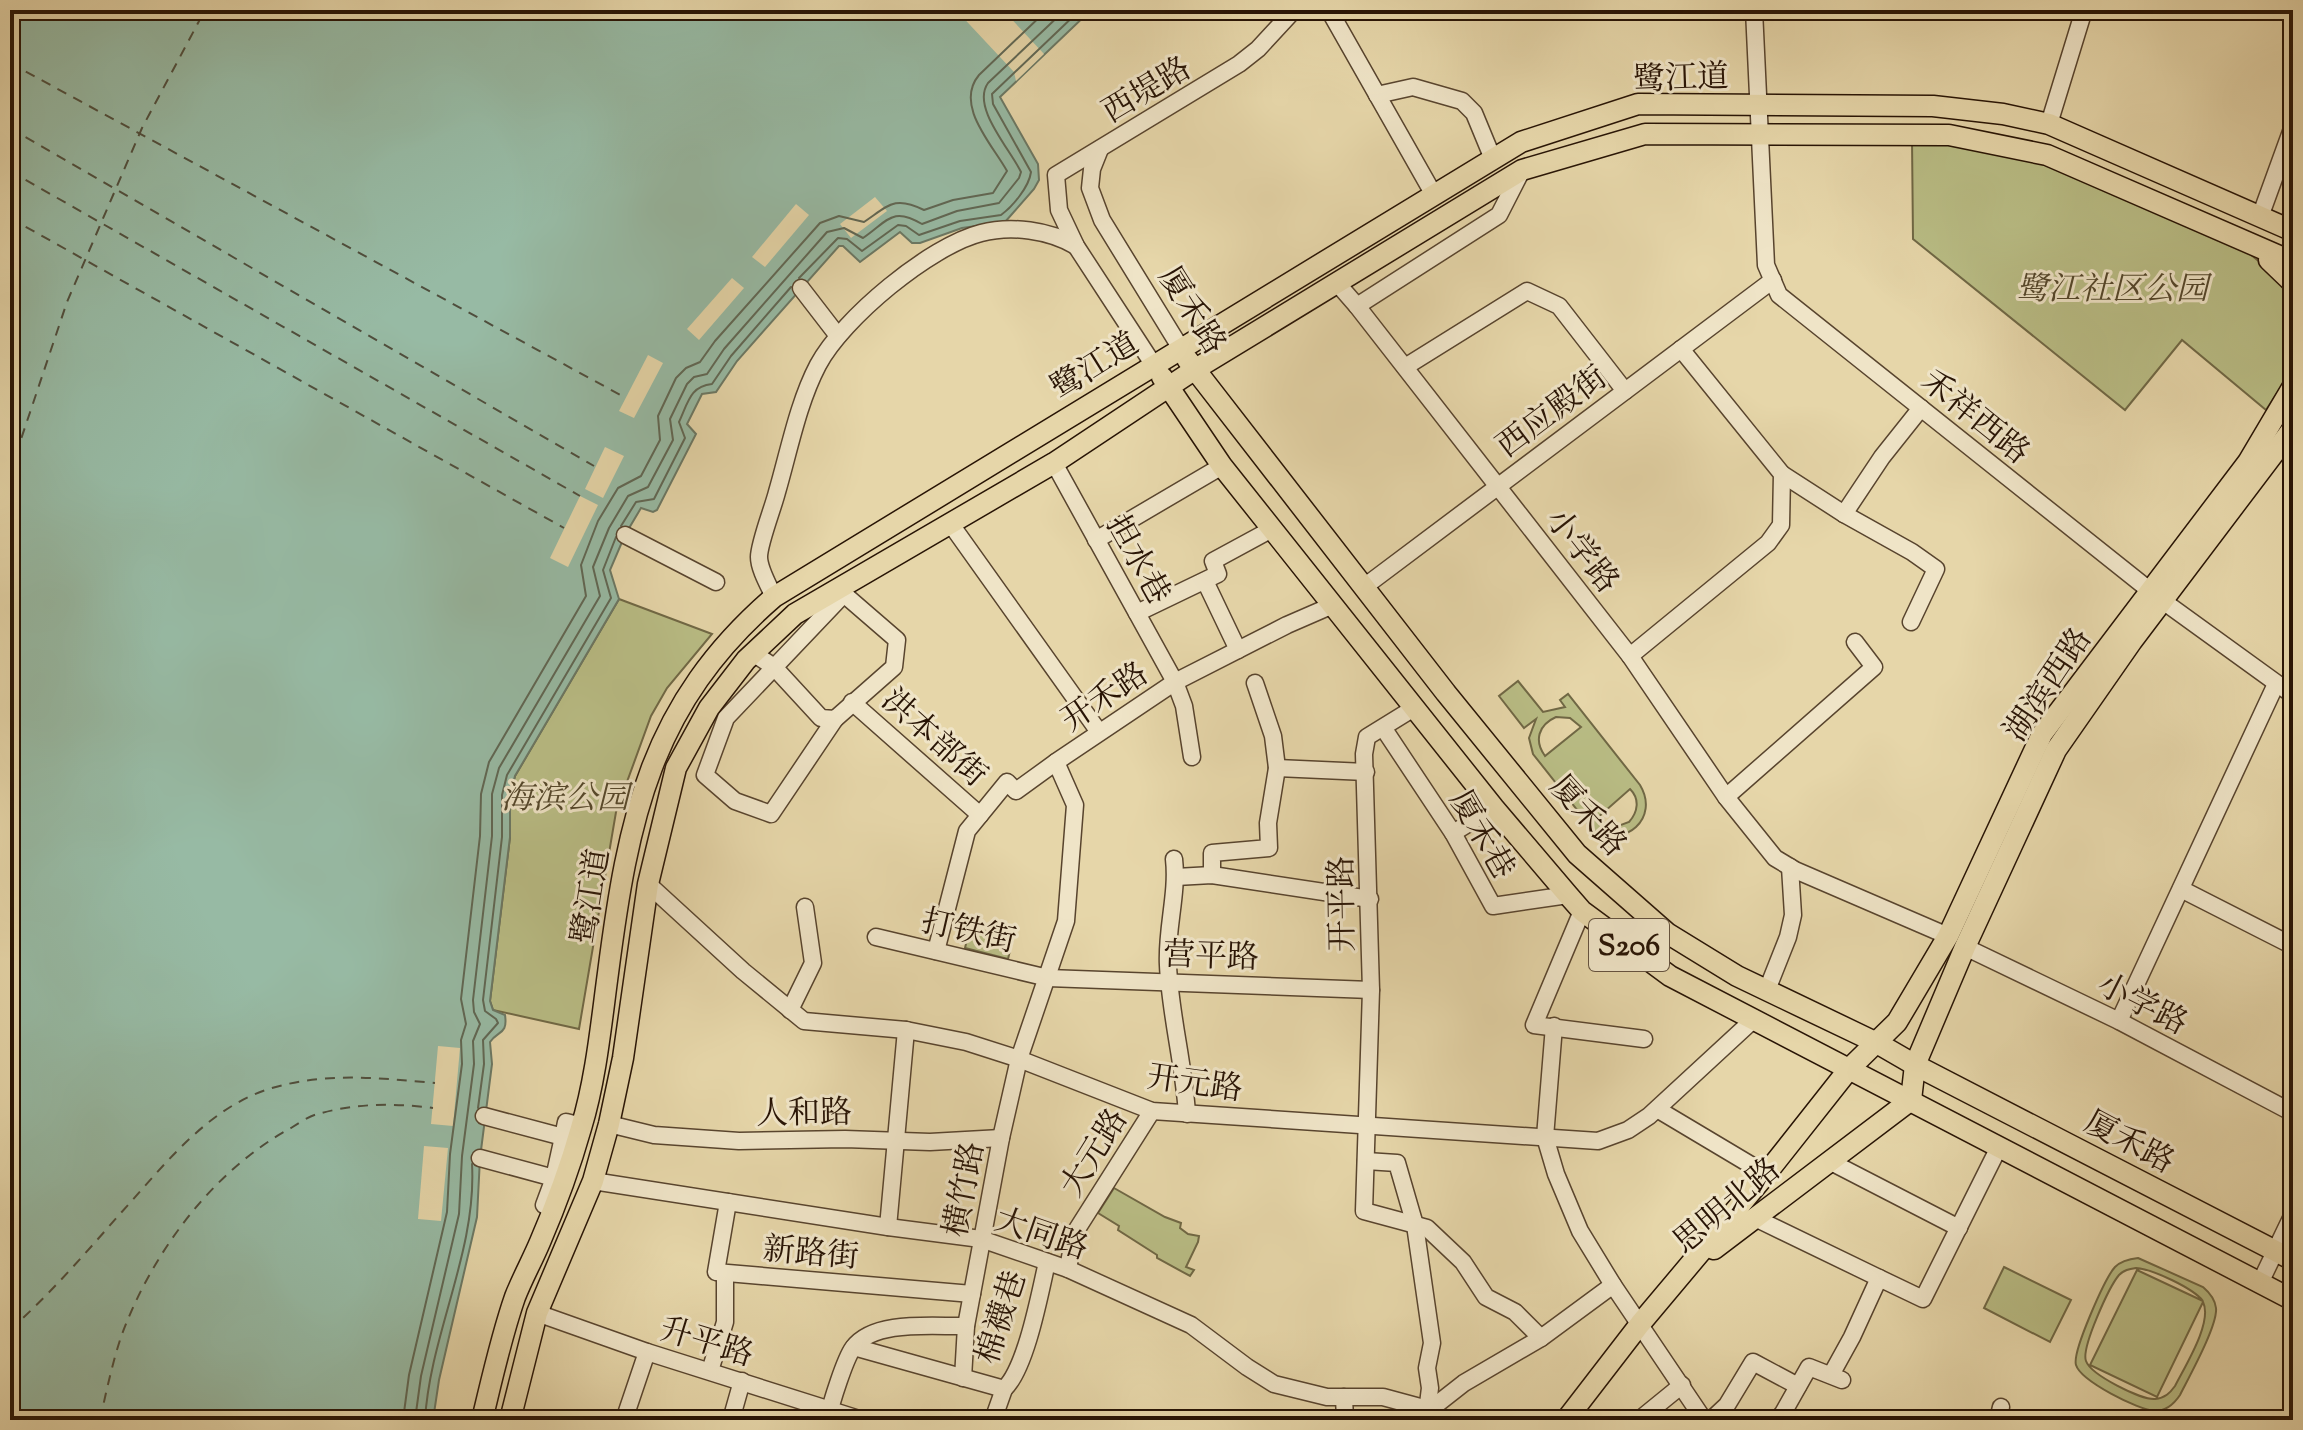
<svg xmlns="http://www.w3.org/2000/svg" width="2303" height="1430" font-family="'Sorts Mill Goudy','Noto Serif SC',serif">
<rect width="100%" height="100%" fill="#e6d6a9"/>
<filter id="stains"><feTurbulence type="fractalNoise" baseFrequency=".0025" numOctaves="4"/><feColorMatrix values="0 0 0 0 .2 0 0 0 0 .09 0 0 0 0 .02 0 0 0 .5 -.17"/></filter>
<radialGradient id="worn" r=".72"><stop offset=".6" stop-color="#630" stop-opacity="0"/><stop offset="1" stop-color="#630" stop-opacity=".3"/></radialGradient>
<g fill="#b9bd85" stroke="#706845" stroke-width="2" fill-rule="evenodd">
<polygon points="1912,140 1987,150 2055,167 2250,254 2284,282 2293,303 2293,369 2266,410 2182,340 2125,410 1913,239"/>
<polygon points="619,599 712,634 667,688 651,716 616,812 579,1029 493,1010 490,1001 510,837 510,795 515,776"/>
<path d="M1518,681L1543,712L1565,707L1560,700L1568,694L1640,785C1660,818 1625,849 1593,830L1533,754L1529,738L1536,719L1524,728L1499,696ZM1556,717L1570,718L1581,727L1545,756C1534,741 1538,725 1556,717ZM1630,789C1640,799 1638,812 1629,822L1613,828L1596,819Z"/>
<polygon points="970,927 1013,938 1008,959 965,948"/>
<polygon points="1114,1188 1165,1217 1181,1223 1180,1228 1188,1234 1199,1236 1198,1242 1186,1267 1194,1270 1190,1276 1157,1258 1157,1255 1118,1230 1119,1226 1098,1213"/>
<path d="M2138,1258L2203,1287C2210,1293 2215,1299 2216,1308C2218,1325 2189,1377 2180,1395C2174,1404 2166,1411 2155,1411C2138,1410 2081,1381 2076,1365C2072,1352 2105,1278 2115,1267C2121,1261 2129,1259 2138,1258ZM2136,1268C2152,1269 2193,1288 2203,1301L2137,1270L2090,1365L2157,1397L2203,1302C2213,1322 2185,1366 2175,1386C2170,1393 2165,1398 2155,1399C2141,1400 2091,1375 2086,1361C2081,1348 2109,1287 2119,1275C2124,1270 2129,1269 2136,1268Z"/>
<polygon points="2004,1267 2071,1300 2050,1342 1984,1308"/>
</g>
<path fill="#97baa4" stroke="#6b7864" stroke-width="2" d="M10,10H1091L1000,97L1038,164L1039,180L1034,189L1005,222L962,228L920,243H912L900,232L860,262L843,246H839L737,361L716,392L702,394L687,424L696,434L657,510L653,512L641,508L625,535L610,570L619,599L515,776L510,795V837L490,1001L493,1010L505,1015C508,1035 498,1030 490,1042L492,1064L480,1158L477,1217L439,1380L433,1420H10Z"/>
<g fill="#e6d6a9">
<polygon points="956,10 1003,10 1044,54 1016,81 1014,72"/>
<polygon points="875,197 887,211 851,238 840,224"/>
<polygon points="796,204 809,215 765,267 752,257"/>
<polygon points="732,278 744,288 699,340 687,329"/>
<polygon points="648,355 663,363 634,418 619,411"/>
<polygon points="605,447 624,456 603,498 585,489"/>
<polygon points="580,496 598,505 568,567 550,558"/>
<polygon points="438,1046 460,1048 453,1126 431,1124"/>
<polygon points="424,1146 448,1148 441,1221 418,1219"/>
</g>
<g fill="none" stroke-linecap="round" stroke-linejoin="round">
<g stroke="#606754" stroke-width="2">
<path d="M799,278L838,238L847,239L862,251L898,225L906,226L919,235L960,221L1001,215C1013,206 1029,187 1031,172L993,104L992,94L1080,10"/>
<path d="M621,526L636,502L654,499L685,438L679,422C688,403 690,386 712,384L731,356L791,287"/>
<polyline points="478,1108 484,1064 483,1040 498,1023 496,1019 485,1011 483,1000 502,837 502,795 507,775 611,598 603,570 616,537"/>
<path d="M403,1420L409,1375L447,1212L450,1154L462,1064L461,1040L466,1024L461,999L480,836L481,794L489,762L586,596L581,565L598,521L618,488L641,476L660,440L658,416L676,378L686,368L700,362L715,341L820,223L839,216L864,222C888,206 894,195 924,210L953,200L993,193L1007,171C992,144 954,105 979,75L1047,10"/>
<path d="M415,1420L421,1376L459,1214L462,1156L474,1064L473,1041L480,1024L474,1012L473,1000L492,836V794L499,768L600,596L593,567L609,528L628,496L648,487L673,440L670,419L687,384L694,377L707,374L724,349L827,232L844,228L863,238C888,221 892,206 922,224L957,211L999,203L1019,178L1021,172C1010,149 971,107 988,83L1065,10"/>
<path d="M425,1420C430,1334 477,1251 472,1164"/>
</g>
<g stroke="#4f4e3d" stroke-width="2" stroke-dasharray="10 8" stroke-linecap="butt">
<polyline points="10,63 626,398"/>
<polyline points="10,128 594,466"/>
<polyline points="10,171 580,496"/>
<polyline points="10,218 564,528"/>
<polyline points="10,472 67,302 142,128 205,10"/>
<path d="M10,1330C49,1295 84,1255 119,1215C162,1168 207,1107 272,1088C327,1072 379,1078 435,1083"/>
<path d="M100,1420C106,1393 112,1364 121,1337C151,1254 213,1170 291,1128C299,1123 309,1116 318,1114C356,1103 394,1103 433,1108"/>
</g>
<defs>
<g id="minor">
<polyline points="1329,10 1434,195"/>
<polyline points="1754,10 1766,265 1779,295 2163,601 2293,695"/>
<polyline points="1377,95 1413,87 1462,101 1474,113 1493,159"/>
<polyline points="2049,124 2084,10"/>
<polyline points="1100,149 1092,169 1090,188 1102,220 1180,347"/>
<polyline points="1522,170 1499,215 1357,306 1630,656 1726,797 1775,858 1795,870 1948,936"/>
<polyline points="2260,217 2293,126"/>
<polyline points="1337,283 1357,306"/>
<polyline points="801,288 838,336"/>
<polyline points="1153,364 1076,246 1059,210 1056,175 1239,64 1258,49 1294,10"/>
<polyline points="1405,367 1527,291 1559,306 1625,391"/>
<polyline points="1054,463 1175,682 1184,706 1192,757"/>
<polyline points="1782,474 1844,514 1912,552 1936,569 1911,622"/>
<polyline points="1844,514 1882,457 1921,408"/>
<polyline points="950,523 1099,732"/>
<polyline points="625,535 716,582"/>
<polyline points="1096,540 1222,466"/>
<polyline points="1205,581 1238,650"/>
<polyline points="1364,587 1773,280"/>
<path d="M774,597C769,586 759,569 759,557C759,543 773,508 777,492C789,451 798,403 818,365C843,318 930,246 981,233C1011,225 1049,230 1076,246"/>
<polyline points="1137,613 1218,574 1213,561 1272,529"/>
<polyline points="753,653 774,667 821,718 835,719 894,667 897,640 838,589"/>
<polyline points="1630,656 1768,543 1781,525 1782,474 1681,349"/>
<polyline points="852,702 980,815"/>
<polyline points="1414,708 1367,737 1364,754 1371,990 1364,1211 1427,1228 1463,1262 1486,1297 1515,1312 1541,1338"/>
<polyline points="835,719 771,814 735,801 705,775 726,718 844,594"/>
<polyline points="1384,729 1453,833 1493,906 1568,895"/>
<polyline points="1277,768 1366,772"/>
<polyline points="1726,797 1874,667 1855,642"/>
<polyline points="1453,833 1494,808"/>
<path d="M1174,859C1178,894 1166,929 1168,965C1170,1014 1184,1064 1187,1114"/>
<polyline points="1212,875 1212,853 1269,848 1268,823 1277,768 1273,736 1255,683"/>
<polyline points="1176,877 1212,875 1370,899"/>
<polyline points="648,884 743,971 804,1021 906,1030 966,1042 1019,1059 1152,1111 1598,1141 1628,1130 1649,1116 1753,1020"/>
<polyline points="2181,889 2293,946"/>
<polyline points="1582,911 1534,1025 1644,1039"/>
<polyline points="876,937 1048,978 1371,990"/>
<polyline points="1965,947 2119,1021 2293,1113"/>
<polyline points="936,951 967,831 1007,782 1016,791 1056,762"/>
<polyline points="1767,990 1788,937 1793,915 1790,867"/>
<polyline points="790,1010 813,963 805,907"/>
<polyline points="2119,1021 2276,684"/>
<polyline points="1554,1026 1545,1137 1556,1174 1580,1231 1613,1285 1704,1420"/>
<polyline points="1657,1109 1766,1174"/>
<polyline points="484,1116 563,1137 566,1122 582,1126"/>
<polyline points="609,1124 654,1135 739,1141 845,1139 930,1142 1001,1138"/>
<polyline points="480,1158 554,1178 544,1205 556,1205"/>
<polyline points="1366,1161 1397,1163 1415,1225 1432,1343 1427,1368 1430,1388 1427,1412"/>
<polyline points="1829,1161 1959,1228"/>
<polyline points="554,1178 563,1137"/>
<polyline points="593,1181 888,1227 981,1239 1068,1269 1191,1325 1247,1367 1274,1384 1327,1397 1383,1397 1420,1407 1442,1420"/>
<polyline points="728,1202 716,1272 972,1294"/>
<polyline points="1753,1217 1879,1278 1852,1337 1831,1375"/>
<polyline points="888,1227 906,1030"/>
<polyline points="1068,1269 1074,1234 1152,1111"/>
<polyline points="1879,1278 1923,1299 1999,1147"/>
<polyline points="2260,1283 2293,1214"/>
<polyline points="537,1313 647,1352 862,1420"/>
<polyline points="854,1347 1004,1389 993,1420"/>
<polyline points="710,1371 725,1322 725,1273"/>
<polyline points="963,1378 966,1326 1001,1138 1019,1059 1066,921 1075,805 1056,762 1175,682 1287,625 1333,605"/>
<path d="M1004,1389C1026,1369 1040,1293 1047,1262"/>
<polyline points="1344,1397 1345,1420"/>
<polyline points="1427,1412 1464,1383 1541,1338 1613,1285"/>
<path d="M828,1418C831,1403 845,1359 853,1348C874,1319 935,1327 966,1326"/>
<polyline points="624,1420 647,1352"/>
<polyline points="731,1420 742,1381"/>
<polyline points="1639,1420 1682,1385"/>
<polyline points="1711,1420 1727,1405 1753,1362 1798,1386"/>
<polyline points="1777,1420 1783,1413 1809,1367 1842,1380"/>
<polyline points="1998,1420 2001,1407"/>
</g>
<g id="major">
<polyline points="2269,260 2293,283"/>
<polyline points="1187,359 1446,693 1577,854 1667,933 1737,976 1877,1043 1915,1065 2293,1260"/>
<polyline points="1162,377 1222,466 1494,808 1568,895 1582,911 1670,976 2293,1300"/>
<polyline points="1714,1249 1911,1100 1915,1065 1965,947 2056,750 2132,641 2293,428"/>
<path d="M482,1420C492,1379 501,1337 515,1297C522,1279 532,1261 540,1242C556,1205 570,1167 581,1128C596,1079 601,1025 608,973C628,819 650,704 774,597L1521,142L1638,104L1933,106L2003,114L2049,124L2293,231"/>
<polyline points="510,1420 537,1313 593,1181 609,1124 623,1058 648,884 676,768 709,708 746,660 795,614 1054,463 1194,370 1522,170 1645,134 1949,135 2047,155 2293,262"/>
<polyline points="1566,1420 1640,1324 1766,1174 1849,1069 1897,1022 1948,936 2042,734 2248,462 2293,386"/>
</g>
</defs>
<use href="#minor" stroke="#58442e" stroke-width="19"/>
<use href="#major" stroke="#281405" stroke-width="23"/>
<use href="#minor" stroke="#efe4c7" stroke-width="16"/>
<use href="#major" stroke="#e6d6a9" stroke-width="20"/>
</g>
<g text-anchor="middle" stroke-width="6" stroke-linejoin="round" paint-order="stroke">
<rect fill="#efe4c7" stroke="#64523f" stroke-width="2" x="1589" y="919" width="80" height="52" rx="6"/>
<g font-size="30" font-weight="bold" fill="#281405">
<text x="1629" y="955">S206</text>
</g>
<g font-size="32" fill="#281405" stroke="#efe4c7">
<text transform="translate(1681 77) rotate(-2)" y="11">鹭江道</text>
<text transform="translate(1146 89) rotate(-31)" y="11">西堤路</text>
<text transform="translate(1193 310) rotate(58)" y="11">厦禾路</text>
<text transform="translate(1094 365) rotate(-32)" y="11">鹭江道</text>
<text transform="translate(1551 411) rotate(-37)" y="11">西应殿街</text>
<text transform="translate(1976 416) rotate(39)" y="11">禾祥西路</text>
<text transform="translate(1583 550) rotate(52)" y="11">小学路</text>
<text transform="translate(1139 559) rotate(61)" y="11">担水巷</text>
<text transform="translate(2047 684) rotate(-56)" y="11">湖滨西路</text>
<text transform="translate(1104 696) rotate(-34)" y="11">开禾路</text>
<text transform="translate(935 737) rotate(42)" y="11">洪本部街</text>
<text transform="translate(1589 815) rotate(48)" y="11">厦禾路</text>
<text transform="translate(1483 834) rotate(60)" y="11">厦禾巷</text>
<text transform="translate(590 896) rotate(-81)" y="11">鹭江道</text>
<text transform="translate(1341 904) rotate(-91)" y="11">开平路</text>
<text transform="translate(969 930) rotate(13)" y="11">打铁街</text>
<text transform="translate(1211 955) rotate(2)" y="11">营平路</text>
<text transform="translate(2143 1003) rotate(27)" y="11">小学路</text>
<text transform="translate(1195 1082) rotate(8)" y="11">开元路</text>
<text transform="translate(804 1112) rotate(-1)" y="11">人和路</text>
<text transform="translate(2130 1141) rotate(28)" y="11">厦禾路</text>
<text transform="translate(1093 1152) rotate(-58)" y="11">大元路</text>
<text transform="translate(963 1189) rotate(-79)" y="11">横竹路</text>
<text transform="translate(1726 1205) rotate(-40)" y="11">思明北路</text>
<text transform="translate(1042 1233) rotate(19)" y="11">大同路</text>
<text transform="translate(811 1252) rotate(5)" y="11">新路街</text>
<text transform="translate(1000 1317) rotate(-72)" y="11">棉襪巷</text>
<text transform="translate(707 1341) rotate(17)" y="11">升平路</text>
</g>
<g font-size="32" font-style="italic" fill="#54472b" stroke="#efe4c7">
<text x="2112" y="299">鹭江社区公园</text>
<text x="565" y="808">海滨公园</text>
</g>
</g>
<rect width="2303" height="1430" fill="none" stroke="#e6d6a9" stroke-width="40"/>
<rect x="12" y="12" width="2279" height="1406" fill="none" stroke="#281405" stroke-width="4"/>
<rect x="20" y="20" width="2263" height="1390" fill="none" stroke="#281405" stroke-width="2"/>
<rect width="100%" height="100%" filter="url(#stains)"/>
<rect width="100%" height="100%" fill="url(#worn)"/>
</svg>
